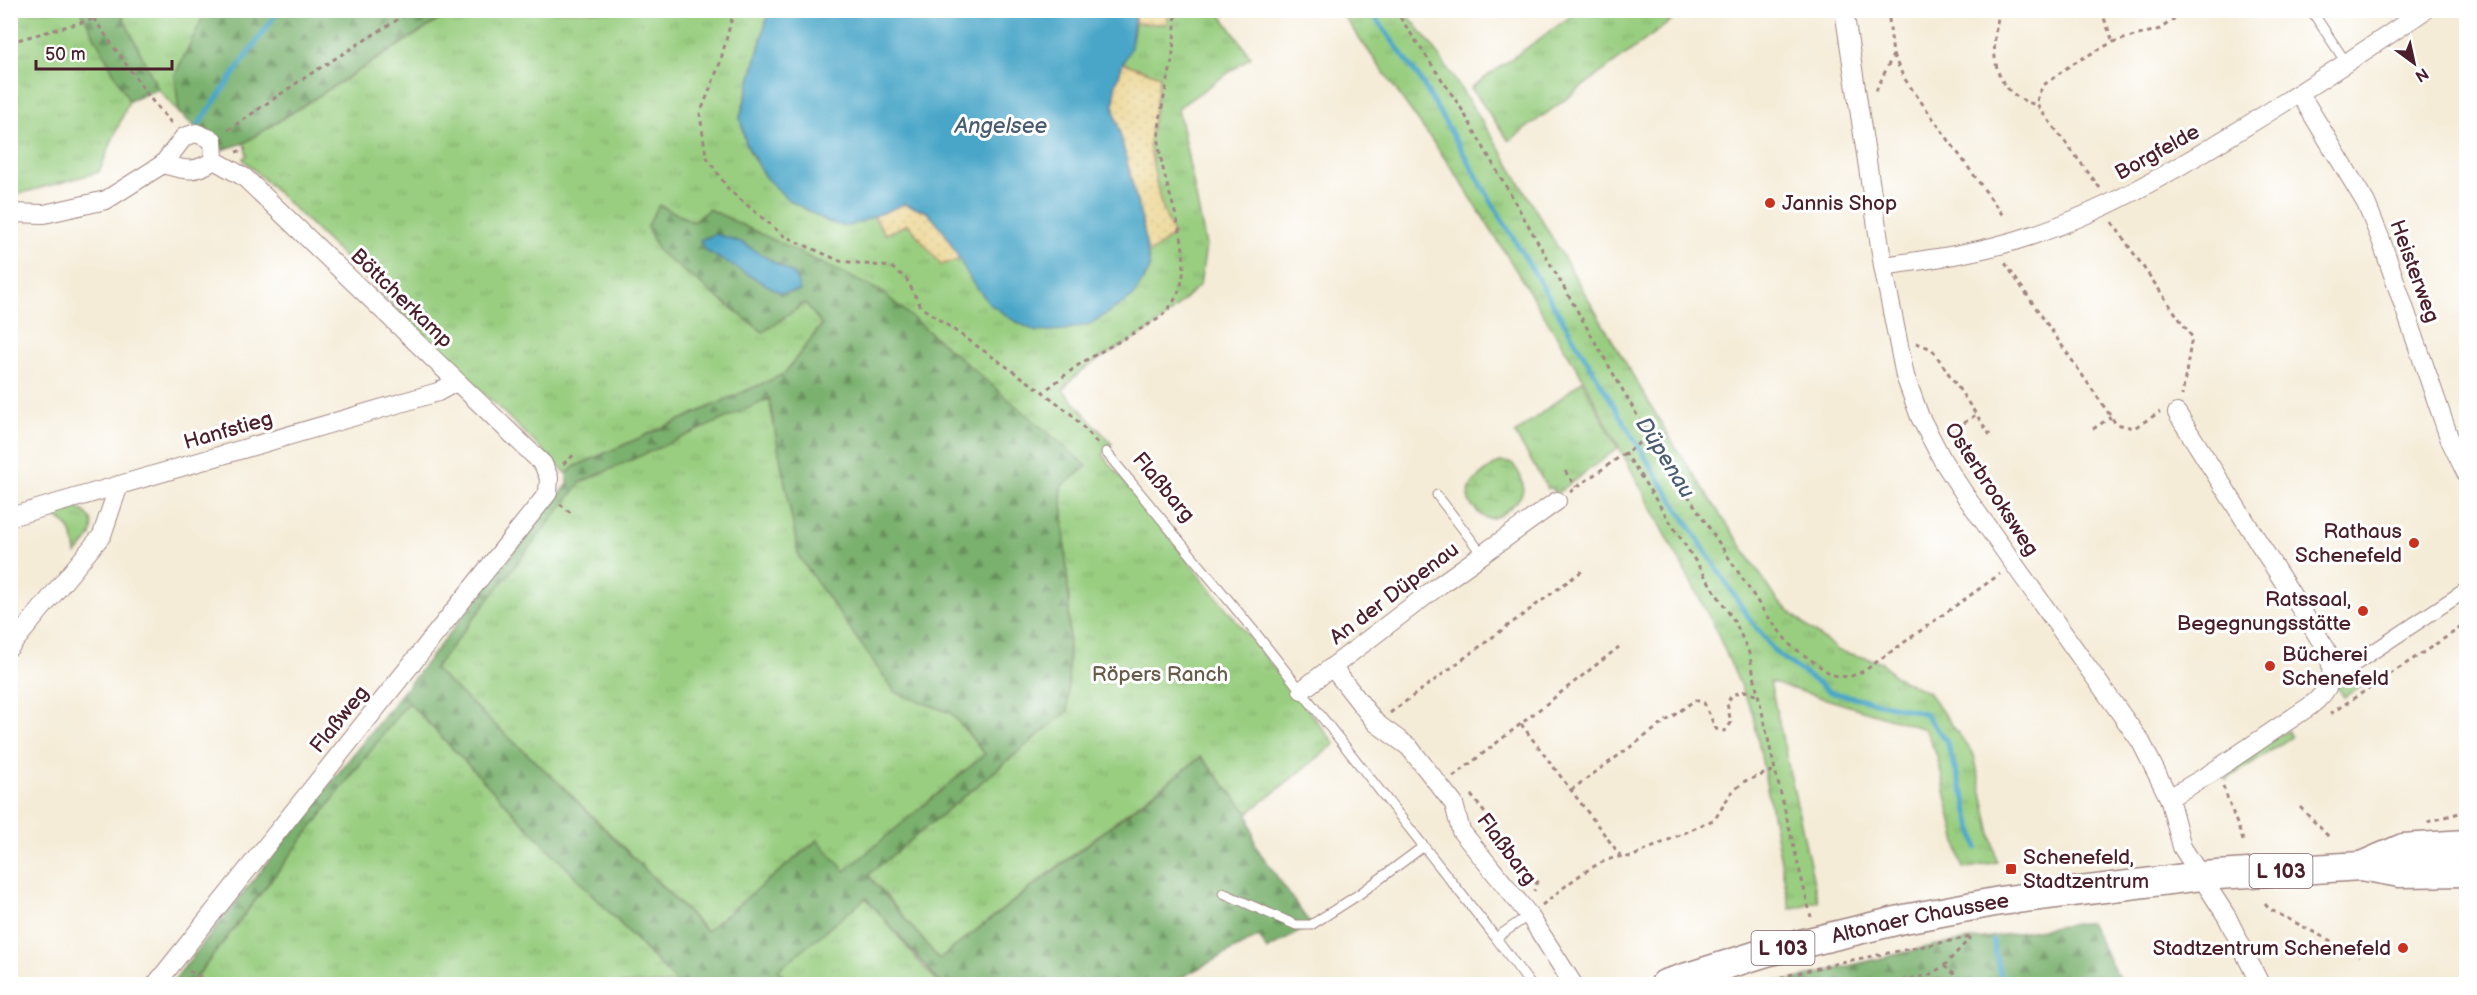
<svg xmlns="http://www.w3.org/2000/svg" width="2477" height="995" font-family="'Balsamiq Sans',sans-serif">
<defs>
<pattern id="grass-tufts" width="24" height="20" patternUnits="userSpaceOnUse" patternTransform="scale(1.5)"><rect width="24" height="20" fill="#99ce80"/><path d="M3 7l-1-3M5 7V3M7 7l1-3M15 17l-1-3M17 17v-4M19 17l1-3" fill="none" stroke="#85b06f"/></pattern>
<pattern id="forest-firs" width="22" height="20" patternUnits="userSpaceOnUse" patternTransform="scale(1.5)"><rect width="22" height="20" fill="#7ab16e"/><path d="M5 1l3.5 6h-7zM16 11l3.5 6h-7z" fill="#668f5b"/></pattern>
<pattern id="wetland-marsh" width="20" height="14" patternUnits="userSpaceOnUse" patternTransform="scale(1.5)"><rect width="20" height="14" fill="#99ce80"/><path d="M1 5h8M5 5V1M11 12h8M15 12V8" fill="none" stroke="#85b06f"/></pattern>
<pattern id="sand-dots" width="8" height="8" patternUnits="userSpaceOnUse" patternTransform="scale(1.5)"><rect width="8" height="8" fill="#eeda9e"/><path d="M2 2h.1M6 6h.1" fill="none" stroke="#cebb88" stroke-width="1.8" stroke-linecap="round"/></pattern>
</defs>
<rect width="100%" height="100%" fill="#fff"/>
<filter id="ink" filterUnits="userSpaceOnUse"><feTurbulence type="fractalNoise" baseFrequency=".0167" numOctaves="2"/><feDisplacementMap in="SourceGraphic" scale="12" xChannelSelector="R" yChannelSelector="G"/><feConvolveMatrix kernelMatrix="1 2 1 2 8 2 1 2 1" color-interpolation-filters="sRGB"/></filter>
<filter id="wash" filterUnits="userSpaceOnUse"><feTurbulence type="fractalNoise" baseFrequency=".008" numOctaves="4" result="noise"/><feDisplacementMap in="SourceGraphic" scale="24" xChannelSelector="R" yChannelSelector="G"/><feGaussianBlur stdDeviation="1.35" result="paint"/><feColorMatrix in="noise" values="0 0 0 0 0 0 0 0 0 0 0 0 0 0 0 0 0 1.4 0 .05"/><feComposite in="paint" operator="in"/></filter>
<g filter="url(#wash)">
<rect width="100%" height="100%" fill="#f5ecd8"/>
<g fill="url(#grass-tufts)" stroke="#727656" stroke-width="1.5">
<polygon points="1676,10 1679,15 1509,141 1471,88 1578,11"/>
<polygon points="10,11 81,11 129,101 99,172 11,196"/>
<polygon points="120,11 206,11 175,75 179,113 158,89"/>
<path d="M453,11H769L740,117L746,144L753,158L765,177L828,222L850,226L874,216L885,234L908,224L941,264L961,259C979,297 999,313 1037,332L1150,269L1147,255L1173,235L1160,201L1149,144L1160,76L1123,63L1131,47L1135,23L1167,24L1166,11H1218L1251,57L1178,108L1206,246L1200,285C1184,298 1172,314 1155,326C1126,347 1085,360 1063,390L1112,444L1103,455L1335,744L1248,813L1201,757L1142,801L939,959L868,875L1068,711L1069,601L1061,487L1086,466L693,222L659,205V252L763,332L806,303L822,324L784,374L574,467L567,474L243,159L247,155L244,143Z"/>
<polygon points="1340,11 1405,11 1436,51 1500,149 1672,442 1778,601 1806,626 1839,651 1882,662 1894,676 1928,692 1974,755 1997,862 1963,869 1937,756 1925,729 1770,682 1818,901 1790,909 1753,714 1714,626 1581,375 1458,177"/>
<polygon points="1582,381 1618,448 1556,494 1551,487 1548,489 1515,434"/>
<polygon points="769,398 799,557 895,692 951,713 985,754 844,872 817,840 707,931 560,784 433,669 581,482"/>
<path d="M68,507C83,507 97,518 91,535C88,541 81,548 76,554C74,533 68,520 47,513Z"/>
<polygon points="2359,670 2367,682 2344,697 2336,685"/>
<polygon points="408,702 678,984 191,984"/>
<polygon points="2287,730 2291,737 2226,780 2221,775"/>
<polygon points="866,897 925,969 941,984 793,984 778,970"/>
</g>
<g fill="url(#forest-firs)" stroke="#62684c" stroke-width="1.5" fill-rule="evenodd">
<polygon points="278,10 287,12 305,10 453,11 244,143 222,150 179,113 175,75 206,11"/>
<polygon points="81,11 120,11 158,89 129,101"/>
<path d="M659,205L693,222L709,209L882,292L1087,466L1061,487L1069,601L1068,711L868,875L939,959L1201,757L1248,813L1256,847L1311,925L1267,950L1259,936L1169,984H941L866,898L778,970L793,984H678L408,702L191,984H171L568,484L567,474L574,467L784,374L822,325L805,303L763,332L659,252L647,227ZM769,399L799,557L895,692L951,713L985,754L845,871L818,840L706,931L560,784L434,669L581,482Z"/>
<polygon points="2089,922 2122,984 1775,984 1931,946"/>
</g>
<path fill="url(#wetland-marsh)" stroke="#727656" stroke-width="1.5" d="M1500,462L1512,463C1518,471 1526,482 1522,493C1519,502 1497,522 1486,518C1482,517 1478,512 1475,509C1455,490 1484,471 1500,462Z"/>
<g fill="url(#sand-dots)" stroke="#9c7c64" stroke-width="1.5">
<polygon points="1135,11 1166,11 1167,24 1135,23"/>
<polygon points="1123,63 1160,76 1149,144 1160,201 1173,235 1147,255 1144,230 1114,110 1115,87"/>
<polygon points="904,204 927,212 943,230 961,259 941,265 908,224 885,234 874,216"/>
</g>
<g fill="#49a6c8" stroke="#4a627a" stroke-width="1.5">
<polygon points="769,11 1135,11 1131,47 1123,63 1115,87 1114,110 1144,230 1150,269 1133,297 1090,324 1064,330 1037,332 1013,320 990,304 972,282 943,230 927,212 904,204 850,226 839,225 828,222 787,199 765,177 746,144 740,118"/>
<polygon points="716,234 743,243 795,275 800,291 781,293 706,251 700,240"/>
</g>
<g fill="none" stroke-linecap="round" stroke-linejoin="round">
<g stroke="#49a6c8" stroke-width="5">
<polyline points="1370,10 1420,79 1497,211 1653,470 1749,618 1776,653 1830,692 1924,713 1946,740 1964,796 1977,848"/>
<polyline points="10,12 15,10"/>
<polyline points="198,125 278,11"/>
<polyline points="1993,941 2002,984"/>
</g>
</g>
</g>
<g filter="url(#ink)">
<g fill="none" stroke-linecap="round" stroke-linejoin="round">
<defs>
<g id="service">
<polyline points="2311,10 2347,64"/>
<polyline points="1106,452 1254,631 1496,938 1530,984"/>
<polyline points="1437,495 1482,554"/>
<polyline points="1223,893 1296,925 1311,925 1358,895 1424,846"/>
<polyline points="1496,938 1529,915"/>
</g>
<polyline id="pedestrian" points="2332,679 2466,590"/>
<g id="minor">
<polyline points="1844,10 1883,266 1905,376 1920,417 1943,461 1969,501 2141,742 2169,798 2182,847 2227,917 2260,984"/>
<polyline points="2300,94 2366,203 2381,240 2450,440 2466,473"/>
<path d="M10,213L44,214L106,200L163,164L184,137L196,133L213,140L214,160C194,174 185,170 163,164"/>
<path d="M1883,266C1932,259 1983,252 2030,236C2101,213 2166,175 2230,136C2296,96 2361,54 2425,10"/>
<polyline points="10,517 438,392 456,382"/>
<polyline points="10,647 102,535 119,485"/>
<polyline points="1332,667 1376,723 1409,747 1454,804 1461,831 1529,915 1573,984"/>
<polyline points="1302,690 1441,584 1557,501"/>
<path d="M2169,798L2208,775L2310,706C2331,690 2337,673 2326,649L2177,413"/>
<polyline points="156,984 548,493 549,478 543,464 244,177 214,160"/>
</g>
<g id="primary">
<polyline points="2361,866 2403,848 2466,844"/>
<path id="s1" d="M1665,984L1767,952L1904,919L2000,901L2201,876L2361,866L2400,873L2466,872"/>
</g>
</defs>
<use href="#service" stroke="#a08682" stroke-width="11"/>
<use href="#pedestrian" stroke="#a08682" stroke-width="16"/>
<use href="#minor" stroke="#a08682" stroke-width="20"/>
<use href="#primary" stroke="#a08682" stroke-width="31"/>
<g stroke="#a08682" stroke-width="3" stroke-dasharray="4.5 4.5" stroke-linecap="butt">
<polyline points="90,10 94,19 150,98 173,125"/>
<polyline points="734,10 720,63 700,114 706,156 729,190 784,236 840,261 891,267 906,278 921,307 1043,392"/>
<polyline points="1395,10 1461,108 1649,436 1763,610 1790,645 1832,675 1849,677 1864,671 2000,574"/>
<path d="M2000,10C1989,50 1991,94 2037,105"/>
<polyline points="2101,10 2113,42"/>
<polyline points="10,42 94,19"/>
<polyline points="1893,55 1904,78 2004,217"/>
<polyline points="1876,91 1893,55 1888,10"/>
<polyline points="228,130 304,78 413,10"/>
<polyline points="236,152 246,149"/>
<polyline points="2100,188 2037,105 2038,94 2045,84 2072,64 2113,42 2160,29 2187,10"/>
<polyline points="2112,222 2192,337 2182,396"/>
<polyline points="2005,263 2116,424 2134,428 2160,412"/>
<polyline points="1916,343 1932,349 1990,435"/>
<polyline points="2093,429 2111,417"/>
<polyline points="1949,433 1977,414"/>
<path d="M1097,443L1071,414L1043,392L1081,363L1158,319C1214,272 1162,201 1159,142C1158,116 1167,87 1172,61C1174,44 1175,27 1176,10"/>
<polyline points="1625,452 1736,624 1749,653 1775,770 1811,917"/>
<polyline points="563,464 574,455"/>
<polyline points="1565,471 1576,487"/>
<polyline points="1570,492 1649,436"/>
<polyline points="560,504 572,514"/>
<polyline points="2461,528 2466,537"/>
<polyline points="1390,713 1582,571"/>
<polyline points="2330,714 2466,624"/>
<polyline points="1521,724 1620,855"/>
<polyline points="1453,777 1619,647"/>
<polyline points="2223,786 2244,843"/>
<polyline points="1571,790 1695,700 1704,703 1716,729 1725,731 1731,723 1727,703 1732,695 1745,691 1758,696"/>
<polyline points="1471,795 1537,881 1534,891"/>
<polyline points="2300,807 2331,839"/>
<polyline points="2428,822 2466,811"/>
<polyline points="2265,904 2269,909 2360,956"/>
<path d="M1542,905C1564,888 1603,851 1631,857L1715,819L1731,793L1745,781L1775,770"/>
<polyline points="1944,966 1967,984"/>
<polyline points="189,971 209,981"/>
<polyline points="1754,984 1842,962 1971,937"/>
<polyline points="1884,984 1929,975 1944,966 1971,937"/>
</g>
<use href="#service" stroke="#fff" stroke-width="9"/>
<use href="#pedestrian" stroke="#fff" stroke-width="14"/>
<use href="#minor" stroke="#fff" stroke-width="18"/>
<use href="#primary" stroke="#fff" stroke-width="28"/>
</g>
</g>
<g fill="#c8321e" stroke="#fff" stroke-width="2">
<circle cx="1770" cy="203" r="6"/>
<circle cx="2414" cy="543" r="6"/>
<circle cx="2363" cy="611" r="6"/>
<circle cx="2270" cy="666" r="6"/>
<rect x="2005" y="863" width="12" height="12" rx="3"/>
<circle cx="2403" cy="948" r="6"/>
</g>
<g text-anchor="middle" stroke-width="6" stroke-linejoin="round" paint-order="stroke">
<g fill="#fff" stroke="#80626b" stroke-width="1.5">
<rect x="2249.5" y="854" width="63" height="34" rx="4.5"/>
<rect x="1751.5" y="931" width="63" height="34" rx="4.5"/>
</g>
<g font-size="20" font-weight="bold" fill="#4a1f2b">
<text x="2281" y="878">L 103</text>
<text x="1783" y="955">L 103</text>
</g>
<g font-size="21" fill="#4a1f2b" stroke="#fff">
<text transform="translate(2157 152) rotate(-29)" y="7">Borgfelde</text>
<text transform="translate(2415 271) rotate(70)" y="7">Heisterweg</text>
<text transform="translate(402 298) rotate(44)" y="7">Böttcherkamp</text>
<text transform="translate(228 430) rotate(-16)" y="7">Hanfstieg</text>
<text transform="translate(1164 487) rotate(50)" y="7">Flaßbarg</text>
<text transform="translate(1992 489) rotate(57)" y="7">Osterbrooksweg</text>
<text transform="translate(1394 593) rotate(-37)" y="7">An der Düpenau</text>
<text transform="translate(339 719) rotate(-51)" y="7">Flaßweg</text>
<text transform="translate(1507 849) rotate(53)" y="7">Flaßbarg</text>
<text dy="7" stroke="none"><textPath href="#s1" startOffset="264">Altonaer Chaussee</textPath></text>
</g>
<g font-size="21" fill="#4a1f2b" stroke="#fff" text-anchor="start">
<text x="1782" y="210">Jannis Shop</text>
<text x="2402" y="538" text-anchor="end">Rathaus<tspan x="2402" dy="24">Schenefeld</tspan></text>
<text x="2351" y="606" text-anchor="end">Ratssaal,<tspan x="2351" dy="24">Begegnungsstätte</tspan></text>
<text x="2282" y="661">Bücherei<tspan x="2282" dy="24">Schenefeld</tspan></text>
<text x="2023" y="864">Schenefeld,<tspan x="2023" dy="24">Stadtzentrum</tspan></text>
<text x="2391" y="955" text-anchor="end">Stadtzentrum Schenefeld</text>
</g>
<g font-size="21" fill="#665c49" stroke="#fff">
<text x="1160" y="681">Röpers Ranch</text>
</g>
<g font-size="22" font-style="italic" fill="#4a5c72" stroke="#fff">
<text x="1001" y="133">Angelsee</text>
<text transform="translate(1666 457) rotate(58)" y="8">Düpenau</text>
</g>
</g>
<rect width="2477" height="995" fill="none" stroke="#fff" stroke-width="36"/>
<g transform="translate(2414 63) rotate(147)" stroke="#ffffff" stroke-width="4.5" paint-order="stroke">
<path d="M0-4.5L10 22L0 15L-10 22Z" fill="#4a1f2b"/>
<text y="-9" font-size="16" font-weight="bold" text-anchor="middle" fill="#4a1f2b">N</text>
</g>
<path d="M36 60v9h136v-9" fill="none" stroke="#4a1f2b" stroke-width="3"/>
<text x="45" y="60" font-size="18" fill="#4a1f2b" stroke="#ffffff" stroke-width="4.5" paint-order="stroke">50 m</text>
</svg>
